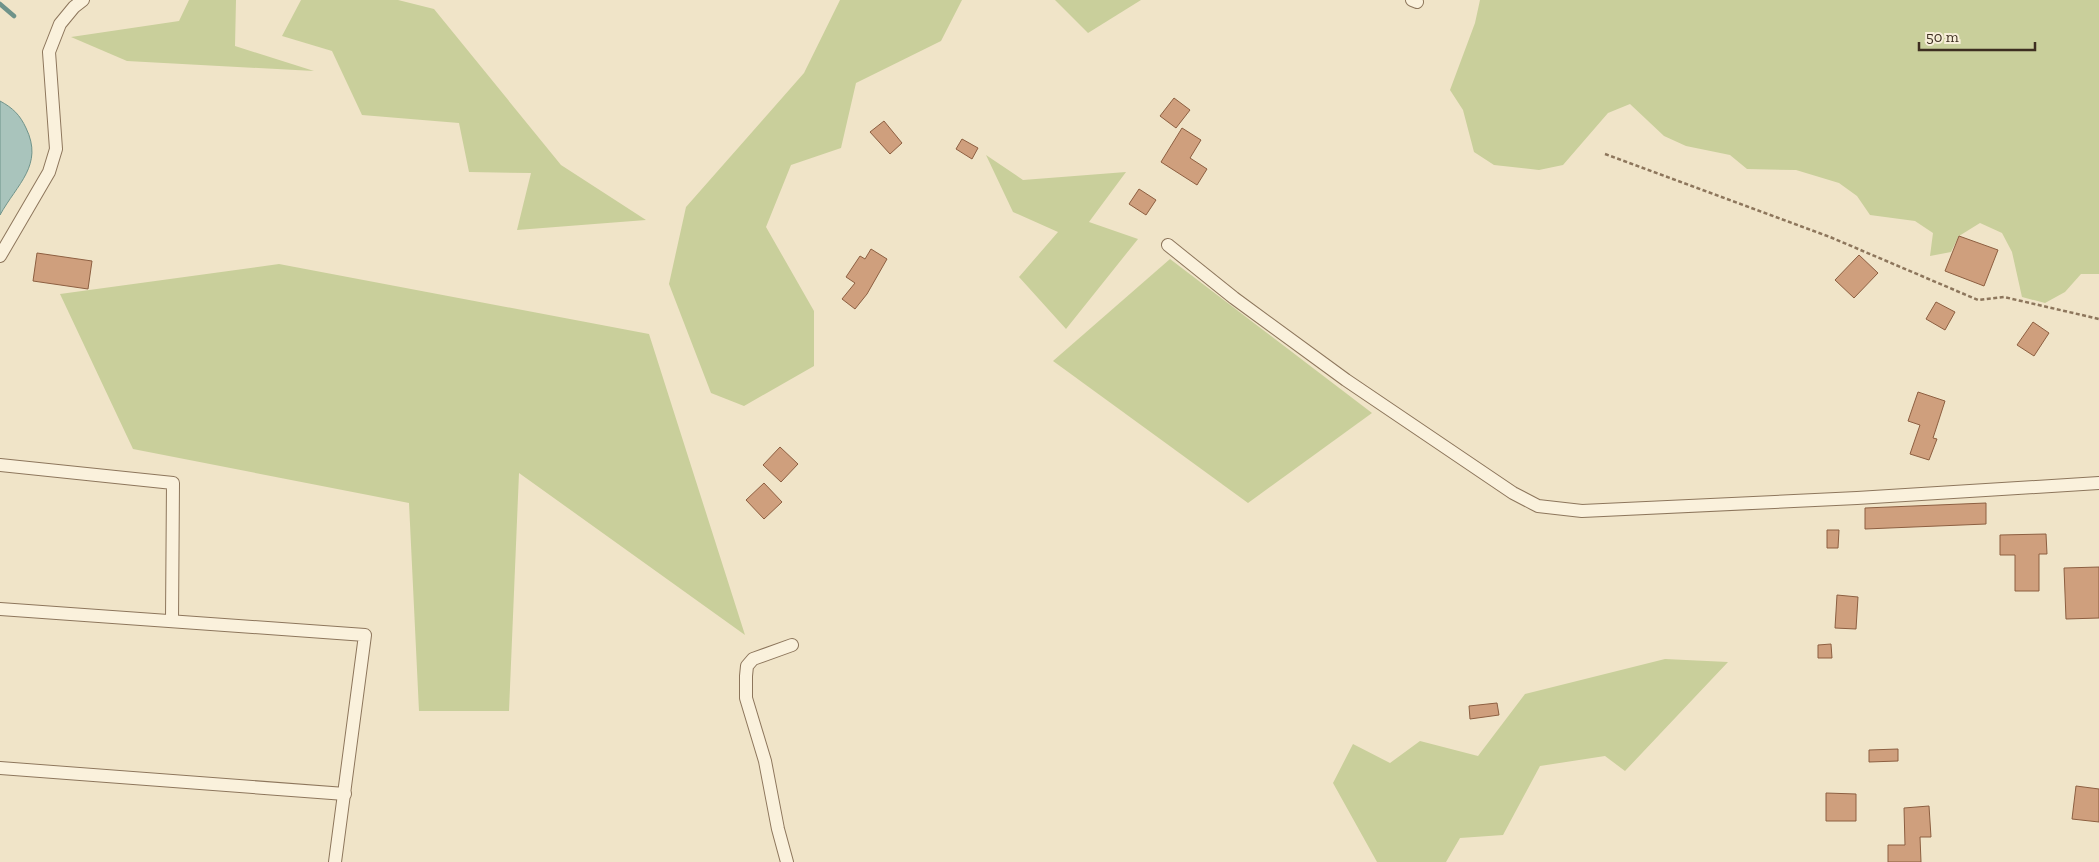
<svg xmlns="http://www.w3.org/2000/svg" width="2099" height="862" font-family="'Zilla Slab',serif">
<rect width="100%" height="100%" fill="#f0e4c8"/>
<g fill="#c9cf9b">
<polygon points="189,0 236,0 235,46 314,71 127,61 71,37 179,21"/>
<polygon points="301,0 398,0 434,9 561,165 646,220 517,230 531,173 469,172 459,123 362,115 332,51 282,36"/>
<polygon points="840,0 962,0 941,41 856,83 841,148 791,165 766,227 814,311 814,366 744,406 711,393 669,284 686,207 804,73"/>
<polygon points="1055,0 1141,0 1088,33"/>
<polygon points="1480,0 2099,0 2099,274 2081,274 2065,292 2045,303 2022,297 2012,252 2002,233 1980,223 1959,236 1951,252 1930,256 1933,233 1915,221 1870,215 1857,196 1839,183 1796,170 1747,169 1730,155 1686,146 1664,136 1630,104 1608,113 1563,165 1539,170 1494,165 1474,152 1463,110 1450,90 1475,23"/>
<polygon points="986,155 1023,180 1126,172 1089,222 1138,239 1066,329 1019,277 1058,232 1013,212"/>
<polygon points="1170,259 1372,413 1248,503 1053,361"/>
<polygon points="279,264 649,334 745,635 519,473 509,711 419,711 409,503 133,449 60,294"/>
<polygon points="1665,659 1728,662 1625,771 1605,756 1540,766 1503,835 1460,838 1446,862 1377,862 1333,783 1353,744 1390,763 1420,741 1478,756 1525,694"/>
</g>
<path fill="#a9c4bc" stroke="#6f938a" d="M0,101C13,108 20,115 26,128C44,165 17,184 0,215Z"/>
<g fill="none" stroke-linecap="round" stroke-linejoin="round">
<polyline stroke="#6f938a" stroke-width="4.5" points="0,4 14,16"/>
</g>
<g fill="#cf9f7d" stroke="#8d5f41">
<polygon points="1174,98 1190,110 1176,128 1160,116"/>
<polygon points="884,121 902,143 890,154 870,132"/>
<polygon points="1182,128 1201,140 1190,158 1207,169 1197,185 1161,162"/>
<polygon points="962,139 978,148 972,159 956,149"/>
<polygon points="1139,189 1156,200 1146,215 1129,204"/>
<polygon points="1959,236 1998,250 1984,286 1945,271"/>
<polygon points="871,249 887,259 867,294 855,309 842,299 855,283 846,277 860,256 865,259"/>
<polygon points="37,253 92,261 88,289 33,281"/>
<polygon points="1859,255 1878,273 1854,298 1835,280"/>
<polygon points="1936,302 1955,312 1945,330 1926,319"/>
<polygon points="2033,322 2049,333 2034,356 2017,345"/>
<polygon points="1918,392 1945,401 1933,438 1937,439 1929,460 1910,454 1920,425 1908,421"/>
<polygon points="780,447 798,464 781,482 763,465"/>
<polygon points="764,483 782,502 764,519 746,500"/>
<polygon points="1986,503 1986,524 1865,529 1865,508"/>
<polygon points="1827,530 1839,530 1838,548 1827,548"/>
<polygon points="2046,534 2047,554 2039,554 2039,591 2015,591 2015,555 2000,555 2000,535"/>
<polygon points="2099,567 2099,618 2066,619 2064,568"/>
<polygon points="1837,595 1858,597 1856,629 1835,628"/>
<polygon points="1831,644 1832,658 1818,658 1818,645"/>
<polygon points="1497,703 1499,715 1470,719 1469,706"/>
<polygon points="1898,749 1898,761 1869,762 1869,750"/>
<polygon points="2076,786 2099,789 2099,822 2072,819"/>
<polygon points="1826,793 1856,794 1856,821 1826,821"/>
<polygon points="1929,806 1931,837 1920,837 1921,862 1888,862 1888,845 1905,845 1904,808"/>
</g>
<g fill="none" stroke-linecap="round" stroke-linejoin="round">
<defs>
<g id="minor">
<polyline points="1412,0 1417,2"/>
<polyline points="1168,245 1234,298 1346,380 1513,493 1538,506 1582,511 1857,498 2099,483"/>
<polyline points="0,256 49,172 56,149 49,52 60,24 74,7 83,0"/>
<polyline points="0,465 173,483 172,620"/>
<polyline points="0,609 365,635 335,862"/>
<polyline points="0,768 345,794"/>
<polyline points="787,862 778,829 765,761 746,698 746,676 747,666 753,659 792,645"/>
</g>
</defs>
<use href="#minor" stroke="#8d765c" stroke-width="14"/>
<polyline stroke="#8d765c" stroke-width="2.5" stroke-dasharray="4 2.5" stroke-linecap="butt" points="1605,154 1830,237 1978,300 2004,297 2099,319"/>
<use href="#minor" stroke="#faf1dc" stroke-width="12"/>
</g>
<path d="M1919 42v8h116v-8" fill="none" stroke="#3d2e20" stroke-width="2.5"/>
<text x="1926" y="42" font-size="15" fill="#3d2e20" stroke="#f7eed8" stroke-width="4" paint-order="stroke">50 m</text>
</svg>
